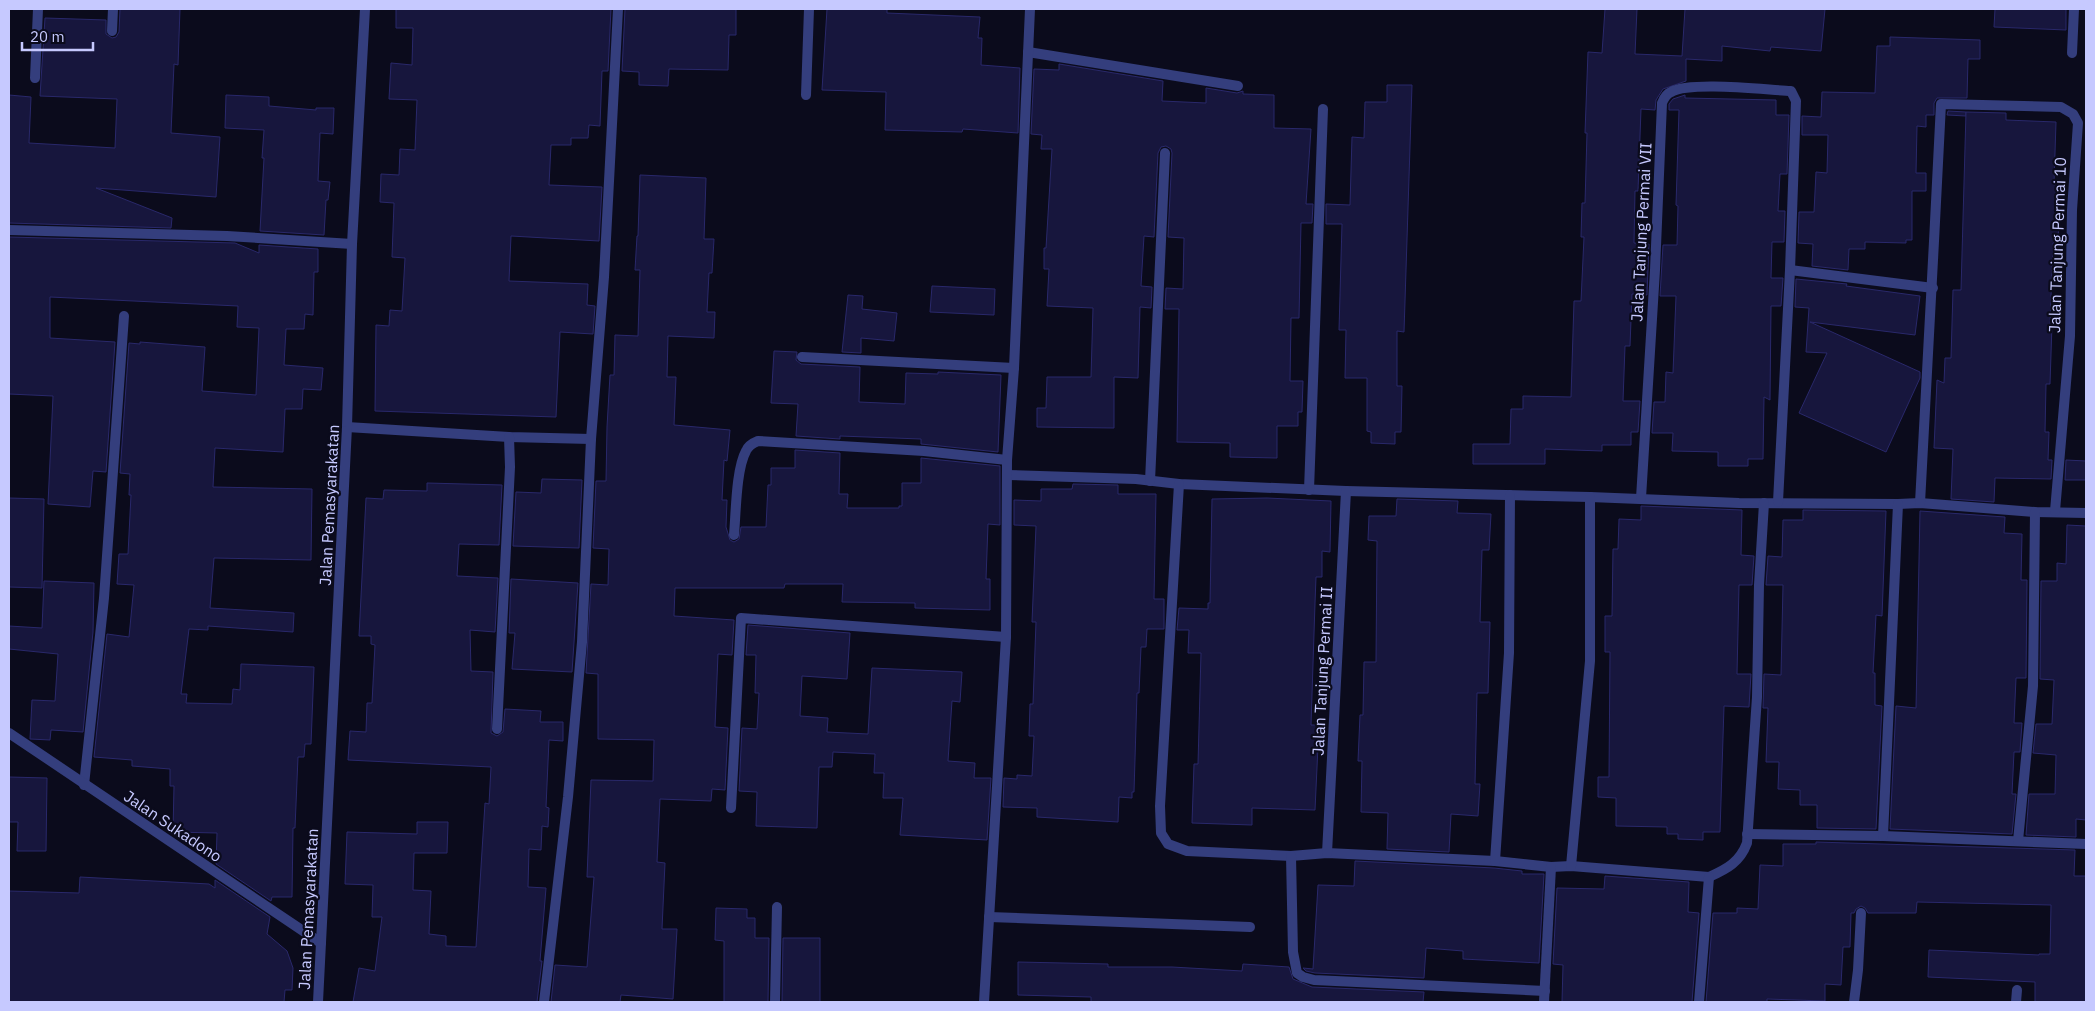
<svg xmlns="http://www.w3.org/2000/svg" width="2095" height="1011" font-family="'IBM Plex Sans',sans-serif">
<rect width="100%" height="100%" fill="#0b0b1c"/>
<g fill="#17163d" stroke="#29286a">
<polygon points="120,9 180,9 178,65 174,64 171,133 220,137 216,197 96,188 172,218 171,228 9,223 9,95 31,97 29,143 115,148 117,99 40,96 45,18 106,20 106,34 112,38 116,37 119,32"/>
<polygon points="396,9 611,9 608,71 602,71 600,126 589,125 588,138 571,138 571,145 551,145 549,185 602,187 599,241 511,236 509,281 588,284 587,305 595,306 593,334 560,332 556,417 375,411 376,325 389,326 390,310 402,311 405,258 392,257 394,203 380,202 381,174 399,175 400,149 415,150 417,100 389,99 391,63 412,65 413,28 396,28"/>
<polygon points="625,9 736,9 736,35 729,35 728,70 669,69 668,86 639,85 639,72 622,71"/>
<polygon points="827,9 887,9 887,13 980,17 978,38 982,38 981,65 1020,68 1018,133 963,129 962,132 885,130 886,92 822,90"/>
<polygon points="1605,9 1637,9 1635,54 1682,56 1685,9 1825,9 1821,51 1771,47 1770,51 1722,46 1722,61 1686,59 1686,81 1663,89 1656,100 1655,110 1641,109 1638,191 1635,191 1634,243 1649,244 1647,295 1632,294 1630,346 1625,346 1623,401 1640,401 1638,432 1631,432 1631,445 1602,445 1602,451 1545,449 1545,464 1473,464 1473,444 1510,444 1511,409 1523,409 1523,396 1571,397 1574,301 1581,301 1584,237 1581,237 1582,203 1585,203 1587,133 1585,133 1588,52 1602,53"/>
<polygon points="1995,9 2066,9 2066,30 1994,27"/>
<polygon points="1890,37 1980,40 1980,59 1968,59 1967,98 1937,98 1934,103 1934,115 1926,115 1926,127 1917,126 1916,173 1926,173 1926,191 1912,191 1912,240 1906,240 1906,243 1865,242 1865,249 1849,249 1848,270 1812,266 1813,244 1798,243 1799,212 1814,212 1816,172 1827,173 1828,135 1802,135 1802,116 1821,117 1822,92 1875,93 1877,46 1890,46"/>
<polygon points="1059,64 1163,81 1162,101 1206,103 1206,88 1237,93 1243,91 1243,94 1274,95 1274,128 1311,129 1306,204 1313,204 1312,223 1301,223 1299,318 1291,318 1290,381 1303,381 1302,412 1298,412 1298,426 1277,426 1277,458 1230,457 1230,443 1177,442 1179,309 1165,309 1166,288 1183,289 1184,238 1168,237 1172,153 1171,149 1166,146 1161,147 1158,153 1154,237 1144,236 1141,286 1152,287 1151,308 1140,307 1138,378 1114,377 1114,428 1037,427 1037,408 1046,408 1047,377 1091,377 1093,308 1047,306 1049,269 1044,269 1044,248 1046,248 1052,149 1041,149 1042,135 1031,134 1034,69 1059,70"/>
<polygon points="1387,85 1412,85 1404,332 1397,331 1397,386 1402,386 1401,432 1395,432 1395,444 1371,443 1371,432 1367,431 1367,378 1345,378 1346,330 1339,330 1342,224 1326,224 1326,204 1350,205 1352,137 1364,138 1365,102 1387,102"/>
<polygon points="226,95 269,97 269,106 316,110 316,108 334,108 333,134 320,133 318,181 330,182 328,200 326,200 324,235 260,231 264,158 262,158 264,130 225,128"/>
<polygon points="1685,95 1685,98 1776,100 1776,115 1789,115 1787,174 1780,174 1778,211 1785,211 1784,242 1772,242 1771,278 1783,278 1781,306 1771,306 1770,400 1764,397 1763,459 1748,459 1748,466 1718,466 1718,452 1672,451 1673,433 1652,433 1654,402 1665,402 1666,372 1673,373 1676,296 1660,296 1663,245 1677,245 1678,206 1676,205 1679,110 1669,110 1669,104 1673,99"/>
<polygon points="1948,111 1966,112 1966,116 1947,115"/>
<polygon points="1966,112 2006,113 2006,120 2056,122 2054,183 2059,183 2057,217 2059,217 2058,243 2053,243 2050,324 2052,324 2050,384 2046,384 2045,432 2049,432 2048,460 2052,460 2051,479 1995,478 1994,502 1951,499 1953,449 1934,448 1937,380 1944,383 1945,358 1951,358 1953,290 1961,290"/>
<polygon points="640,175 706,178 704,239 714,239 712,273 709,273 707,312 715,312 714,338 668,336 667,377 676,377 674,425 730,430 727,461 724,460 722,500 727,500 726,527 730,540 734,542 739,539 741,527 766,527 768,485 771,485 771,468 795,468 795,450 840,453 839,494 848,494 847,508 899,508 899,506 902,506 902,483 921,483 921,458 1000,466 1000,525 988,524 986,579 990,579 990,610 915,608 915,603 842,602 843,584 785,584 784,588 675,588 674,616 734,620 732,655 718,654 715,727 728,728 725,790 712,789 711,801 660,799 657,862 665,863 662,929 677,929 673,999 621,995 620,1002 551,1002 555,965 587,967 594,877 587,877 591,780 653,781 654,740 598,739 598,674 586,673 591,584 608,585 609,549 593,548 596,481 606,481 607,427 610,375 614,375 615,335 638,336 640,270 635,270 637,236 638,236"/>
<polygon points="9,237 235,243 259,253 259,245 318,249 318,272 314,272 313,315 305,314 304,329 286,329 284,365 323,368 321,390 303,389 302,409 285,409 283,452 215,448 213,487 312,489 311,560 214,558 210,608 294,613 293,632 208,626 208,630 189,629 181,694 187,694 186,703 232,704 233,689 240,690 241,664 314,667 311,744 305,744 304,757 298,757 295,828 293,828 292,897 272,897 271,901 216,864 217,833 173,832 174,786 170,786 170,769 132,766 132,760 94,757 107,634 129,637 134,585 117,584 119,554 128,554 131,495 129,495 130,474 120,473 129,343 140,344 140,342 205,347 202,391 256,395 259,328 237,327 238,306 50,297 50,338 115,342 106,472 93,471 90,507 48,504 53,396 9,394"/>
<polygon points="1796,279 1847,284 1846,286 1920,296 1915,335 1810,322 1920,372 1920,378 1886,452 1799,413 1827,353 1806,352 1809,308 1795,307"/>
<polygon points="932,286 995,289 994,315 930,312"/>
<polygon points="848,295 863,296 862,309 897,313 894,341 861,338 861,353 842,352"/>
<polygon points="774,351 797,352 796,360 801,364 860,367 859,402 905,404 906,373 938,374 938,372 1001,375 998,452 921,444 921,439 840,436 840,439 796,436 798,404 771,403"/>
<polygon points="2066,460 2086,461 2086,480 2065,480"/>
<polygon points="542,479 582,480 579,548 513,546 516,492 541,493"/>
<polygon points="427,483 502,485 499,545 459,544 457,576 498,578 495,632 470,630 471,671 493,672 491,733 497,736 503,732 505,709 541,711 540,722 563,722 563,741 549,740 546,807 549,808 548,827 542,826 541,850 529,849 528,887 546,888 540,961 542,961 537,1002 353,1002 359,968 375,971 382,917 372,917 373,885 345,884 347,832 417,834 417,822 448,822 447,853 414,853 413,890 431,891 429,934 446,936 446,946 476,947 485,803 489,804 491,767 348,760 350,731 366,732 367,703 372,703 375,645 371,644 371,636 359,636 366,498 383,499 384,490 427,491"/>
<polygon points="1073,484 1118,485 1118,494 1156,494 1154,599 1164,599 1164,629 1147,629 1146,647 1141,647 1139,693 1137,693 1134,792 1132,792 1132,798 1119,797 1118,822 1037,817 1037,808 1003,807 1004,778 1017,779 1017,775 1032,776 1034,736 1029,736 1030,704 1033,704 1036,622 1032,622 1036,526 1014,525 1014,500 1041,501 1041,489 1072,489"/>
<polygon points="9,498 44,499 42,588 9,587"/>
<polygon points="1267,498 1331,501 1330,552 1322,551 1322,577 1316,577 1315,603 1311,725 1319,725 1315,810 1252,808 1252,825 1192,823 1194,764 1198,764 1201,653 1188,653 1189,630 1177,630 1179,608 1208,609 1208,603 1210,603 1212,499"/>
<polygon points="1397,499 1458,501 1457,513 1491,514 1489,550 1482,550 1480,622 1490,622 1488,693 1477,693 1475,784 1480,784 1478,816 1451,814 1449,852 1387,849 1388,813 1361,812 1362,761 1358,761 1360,715 1363,715 1364,662 1376,662 1377,541 1368,540 1369,516 1396,516"/>
<polygon points="1641,506 1742,510 1741,555 1754,556 1752,585 1739,585 1737,674 1751,674 1749,707 1724,706 1720,832 1703,832 1703,840 1678,839 1678,834 1667,834 1667,827 1616,826 1616,798 1598,797 1598,777 1609,777 1610,652 1605,652 1605,616 1612,616 1613,549 1618,549 1619,519 1641,520"/>
<polygon points="1803,510 1886,511 1882,616 1876,615 1873,673 1875,673 1875,705 1882,706 1876,829 1817,828 1817,805 1800,805 1800,790 1778,789 1779,762 1766,762 1768,708 1763,708 1764,674 1781,675 1783,585 1766,585 1768,556 1782,557 1783,520 1803,520"/>
<polygon points="1920,511 2005,517 2004,533 2022,534 2021,580 2027,580 2026,678 2016,678 2014,723 2022,723 2020,752 2014,752 2012,794 2016,794 2012,834 1890,829 1896,706 1916,708"/>
<polygon points="2067,525 2086,526 2086,820 2076,819 2076,837 2026,835 2029,794 2055,794 2056,755 2033,753 2036,724 2052,724 2054,680 2040,679 2041,581 2057,581 2057,563 2066,564"/>
<polygon points="511,579 578,583 572,672 512,669 515,633 509,633"/>
<polygon points="44,581 94,583 93,632 83,732 51,730 50,740 30,739 32,700 55,701 58,654 9,649 9,626 42,628"/>
<polygon points="748,625 850,633 847,679 802,676 800,716 828,718 827,732 868,734 872,668 962,672 960,702 952,701 948,761 975,763 974,778 991,778 987,840 900,835 903,798 883,798 884,773 874,773 875,754 833,752 832,767 819,767 817,828 756,826 757,792 739,791 742,728 757,729 759,693 755,693 756,655 746,655"/>
<polygon points="9,777 47,778 46,851 17,851 18,822 9,822"/>
<polygon points="1816,842 2075,850 2074,876 2086,876 2086,1002 2035,1002 2035,982 1928,977 1929,950 2039,955 2039,954 2050,954 2051,905 1917,902 1916,913 1868,913 1865,908 1861,906 1856,909 1854,913 1851,913 1850,947 1843,947 1841,985 1825,984 1825,1001 1767,999 1767,1002 1706,1002 1713,913 1737,913 1737,908 1758,909 1760,865 1783,866 1783,844 1816,844"/>
<polygon points="1355,861 1494,868 1522,871 1522,874 1544,874 1539,963 1463,959 1463,951 1426,948 1424,978 1315,973 1306,971 1303,968 1313,969 1318,885 1354,886"/>
<polygon points="1605,876 1689,882 1688,912 1699,913 1692,1002 1562,1002 1563,965 1553,964 1557,888 1604,889"/>
<polygon points="80,877 209,884 215,888 215,880 270,917 267,934 287,951 293,968 292,990 285,990 284,1002 9,1002 9,891 79,893"/>
<polygon points="716,908 747,909 747,918 755,918 755,938 769,938 768,1002 724,1002 724,941 715,940"/>
<polygon points="783,938 820,938 820,1002 782,1002"/>
<polygon points="1018,962 1108,964 1108,967 1172,967 1242,971 1243,964 1289,967 1293,979 1312,987 1424,992 1423,1002 1091,1002 1091,997 1018,995"/>
</g>
<g fill="none" stroke-linecap="round" stroke-linejoin="round">
<polyline stroke="#343e7d" stroke-width="10" points="775,1002 777,907"/>
<g stroke="#343e7d" stroke-width="10">
<polyline points="112,31 113,9"/>
<polyline points="1028,52 1238,86"/>
<polyline points="2072,53 2074,9"/>
<polyline points="35,78 38,9"/>
<polyline points="806,95 809,9"/>
<polyline points="9,230 227,236 352,244"/>
<polyline points="1790,270 1933,288"/>
<polyline points="802,357 1014,368"/>
<polyline points="347,427 509,437 591,439"/>
<polyline points="1007,475 1136,479 1179,484 1346,491 1590,497 1739,503 1898,504 1920,503 2035,512 2086,513"/>
<polyline points="1150,481 1165,153"/>
<path d="M1179,484L1160,806L1161,833L1168,844L1187,851L1291,856L1327,853L1495,861L1551,867L1571,866L1709,877C1727,869 1740,862 1747,843L1757,697L1759,585L1764,503"/>
<polyline points="1309,490 1323,109"/>
<path d="M1641,498L1655,270L1662,103C1664,98 1666,94 1671,92C1691,81 1766,90 1791,91L1796,101L1790,270L1778,502"/>
<path d="M1920,503C1928,370 1934,237 1941,104L2061,107L2073,114L2078,123L2072,210L2070,336L2055,511"/>
<path d="M734,535C736,513 736,469 746,451C748,446 753,443 758,441L924,451L1007,460"/>
<polyline points="497,729 510,467 509,437"/>
<polyline points="84,785 104,598 124,316"/>
<polyline points="731,808 741,618 1006,637"/>
<polyline points="1747,834 1883,836 2086,844"/>
<polyline points="1883,836 1898,504"/>
<polyline points="2018,841 2033,686 2035,512"/>
<polyline points="1327,853 1346,491"/>
<polyline points="1291,856 1293,952 1297,973 1303,977 1314,980 1545,991"/>
<polyline points="1495,861 1509,653 1510,495"/>
<polyline points="1571,866 1590,661 1590,497"/>
<polyline points="989,917 1250,927"/>
<polyline points="544,1002 568,797 582,642 591,439 604,277 618,9"/>
<polyline points="984,1002 1006,637 1007,460 1014,368 1030,9"/>
<polyline points="1544,1002 1551,867"/>
<polyline points="1699,1002 1709,877"/>
<polyline points="1854,1002 1858,970 1861,913"/>
<polyline points="2016,1002 2017,990"/>
</g>
<g stroke="#343e7d" stroke-width="10">
<polyline points="9,733 321,943"/>
<polyline points="318,1002 347,427 352,244 365,9"/>
</g>
</g>
<g text-anchor="middle" stroke-width="4.5" stroke-linejoin="round" paint-order="stroke">
<g font-size="16" fill="#c6c9ff" stroke="#0b0b1c">
<text transform="translate(1641 232) rotate(-87)" y="6">Jalan Tanjung Permai VII</text>
<text transform="translate(2057 245) rotate(-88)" y="6">Jalan Tanjung Permai 10</text>
<text transform="translate(329 505) rotate(-87)" y="6">Jalan Pemasyarakatan</text>
<text transform="translate(1322 671) rotate(-87)" y="6">Jalan Tanjung Permai II</text>
<text transform="translate(173 826) rotate(34)" y="6">Jalan Sukadono</text>
<text transform="translate(308 909) rotate(-87)" y="6">Jalan Pemasyarakatan</text>
</g>
</g>
<rect width="2095" height="1011" fill="none" stroke="#c6c9ff" stroke-width="20"/>
<path d="M22 42v8h71v-8" fill="none" stroke="#c6c9ff" stroke-width="2.5"/>
<text x="30" y="42" font-size="15" fill="#c6c9ff" stroke="#0b0b1c" stroke-width="4" paint-order="stroke">20 m</text>
</svg>
